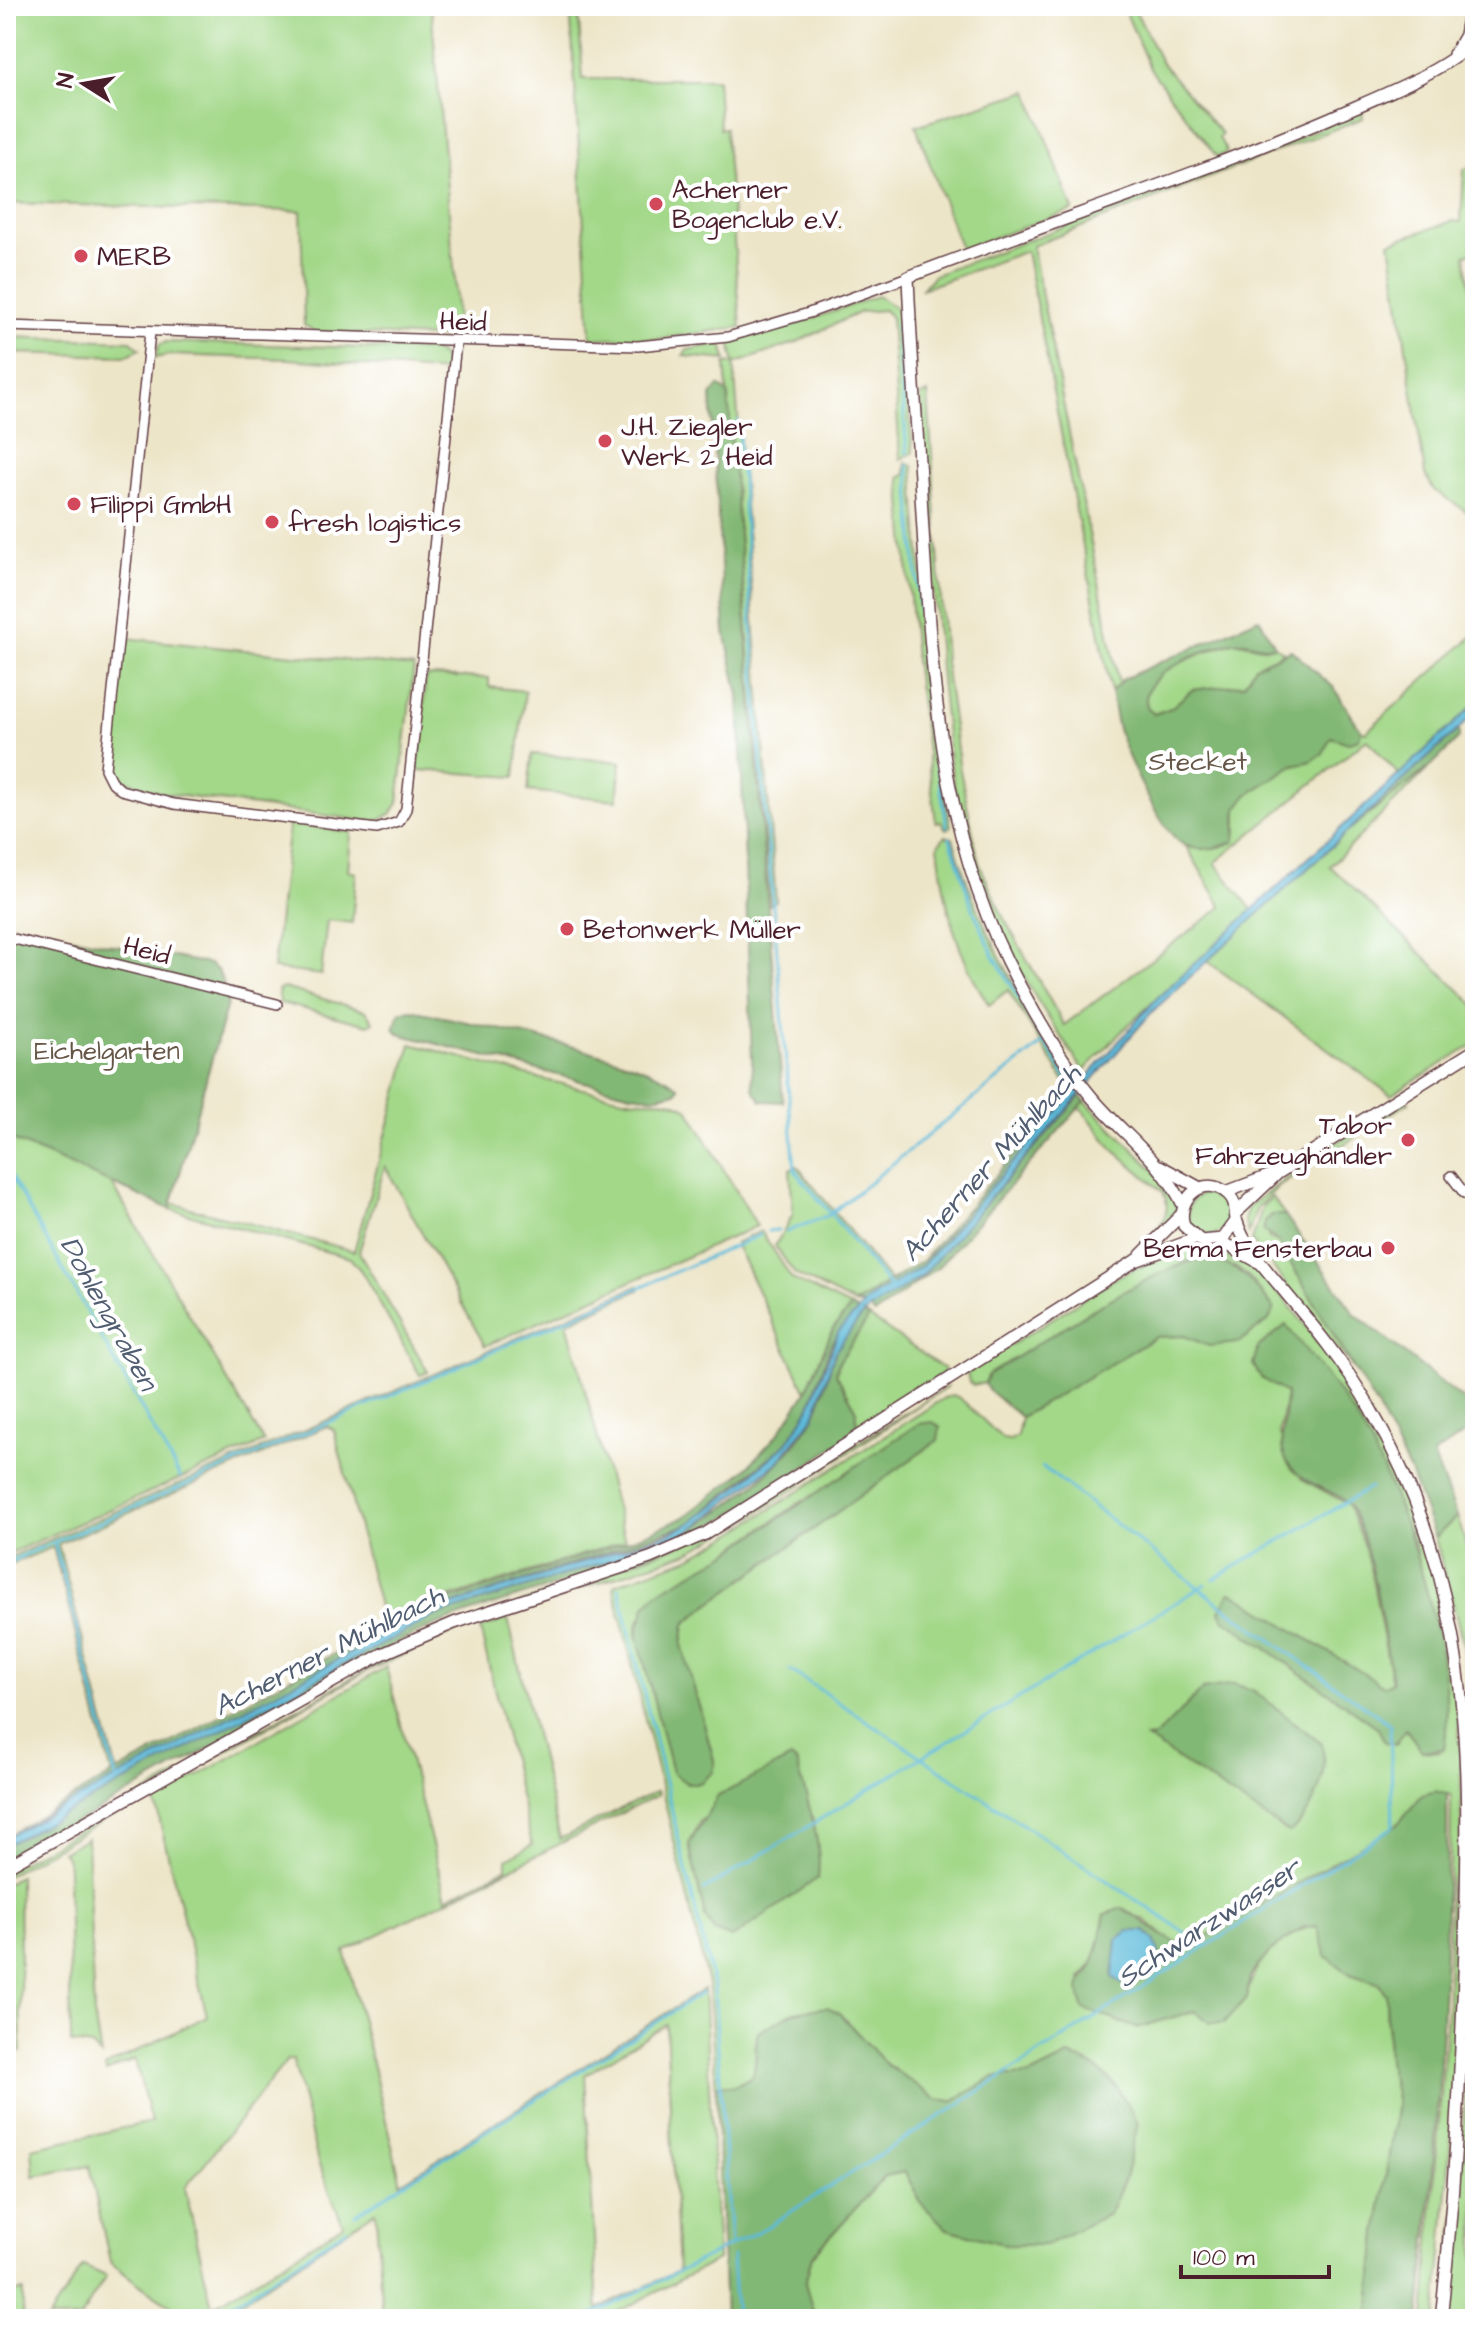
<svg xmlns="http://www.w3.org/2000/svg" width="1481" height="2325" font-family="'Architects Daughter',sans-serif">
<rect width="100%" height="100%" fill="#fff"/>
<filter id="ink" filterUnits="userSpaceOnUse"><feTurbulence type="fractalNoise" baseFrequency=".0125" numOctaves="2"/><feDisplacementMap in="SourceGraphic" scale="16" xChannelSelector="R" yChannelSelector="G"/><feConvolveMatrix kernelMatrix="1 2 1 2 8 2 1 2 1" color-interpolation-filters="sRGB"/></filter>
<filter id="wash" filterUnits="userSpaceOnUse"><feTurbulence type="fractalNoise" baseFrequency=".006" numOctaves="4" result="noise"/><feDisplacementMap in="SourceGraphic" scale="32" xChannelSelector="R" yChannelSelector="G"/><feGaussianBlur stdDeviation="1.8" result="paint"/><feColorMatrix in="noise" values="0 0 0 0 0 0 0 0 0 0 0 0 0 0 0 0 0 1.4 0 .05"/><feComposite in="paint" operator="in"/></filter>
<g filter="url(#wash)">
<rect width="100%" height="100%" fill="#ede5c8"/>
<g fill="#a3d889" stroke="#767c5a" stroke-width="2" fill-rule="evenodd">
<polygon points="6,6 431,6 455,280 457,338 316,332 304,325 301,211 6,203"/>
<polygon points="570,6 578,6 583,79 717,79 720,129 725,128 741,327 660,339 591,338"/>
<polygon points="1123,6 1133,6 1161,62 1222,134 1219,138 1227,152 1217,157 1150,69"/>
<polygon points="1028,91 1073,210 961,249 916,126"/>
<polygon points="1362,110 1363,118 1032,246 1119,684 1111,692 1026,251 922,289 934,275 1258,155"/>
<polygon points="1475,163 1475,252 1465,255 1475,321 1475,517 1434,490 1425,474 1390,242 1453,221 1461,222 1464,170"/>
<polygon points="877,296 897,308 901,318 913,453 900,459 891,317 884,310 860,312 795,343 734,364 776,901 770,905 725,364 734,363 731,346 734,340 797,324"/>
<polygon points="6,337 131,341 140,349 126,356 6,353"/>
<path d="M166,342L433,350C443,354 447,361 446,372L289,359L170,355L155,358L159,345Z"/>
<polygon points="722,343 726,360 683,356 687,350"/>
<path d="M928,393L945,663L960,770L979,863L1002,915L1064,1025L1222,907L1186,846L1201,848L1237,832V809L1247,795L1293,765L1312,761L1331,737L1359,739L1361,730L1366,732L1475,634V704L1399,775L1367,739L1215,863L1253,911L1125,1028L1084,1071C1042,1010 1000,945 976,874C955,815 948,749 942,688C932,591 928,493 921,396Z"/>
<polygon points="906,462 913,466 935,741 951,827 946,829 940,821 936,822 915,659 900,476 905,475"/>
<polygon points="125,638 414,667 398,803 391,814 374,822 161,793 122,779 113,760"/>
<path d="M1235,641L1265,648L1275,646L1284,652L1255,666L1244,684L1192,690L1171,708L1154,714L1148,709C1132,672 1210,652 1235,641Z"/>
<polygon points="426,676 489,678 489,687 525,691 515,777 418,770"/>
<polygon points="532,754 621,762 617,800 528,791"/>
<polygon points="1432,765 1330,866 1475,1005 1475,1044 1391,1095 1207,961 1354,826"/>
<polygon points="289,824 351,832 348,871 356,873 352,923 327,920 321,975 273,969"/>
<path d="M945,836L953,838C978,929 1026,1006 1072,1086L1069,1089L1008,990L989,1005C956,955 944,903 938,845Z"/>
<polygon points="284,988 366,1011 373,1022 368,1025 280,1003 278,990"/>
<path d="M411,1044C484,1063 556,1085 629,1099C651,1103 669,1095 688,1109L757,1226L485,1346L385,1166L359,1252L428,1372L420,1375L362,1272L350,1258L170,1209L171,1203L354,1251Z"/>
<polygon points="1406,1099 1409,1102 1277,1188 1257,1208 1248,1234 1244,1220 1249,1206 1327,1149"/>
<path d="M1085,1101L1153,1169L1177,1201L1175,1215L1141,1247C1156,1231 1175,1214 1163,1192L1112,1148L1080,1106Z"/>
<polygon points="6,1137 111,1182 264,1442 6,1555"/>
<polygon points="797,1166 890,1281 855,1304 795,1274 775,1246 793,1214 790,1169"/>
<circle cx="1209" cy="1214" r="21"/>
<polygon points="1272,1197 1285,1215 1272,1215 1265,1221 1269,1239 1278,1242 1356,1372 1252,1241 1263,1205"/>
<polygon points="761,1231 792,1279 851,1307 833,1329 806,1392 735,1243"/>
<path d="M1191,1242C1204,1248 1219,1244 1231,1251L1229,1258L1233,1261L1237,1254C1273,1280 1299,1317 1325,1352C1395,1447 1442,1562 1455,1680C1464,1756 1461,1833 1460,1909C1459,2046 1449,2183 1436,2319H1424L1448,2001L1451,1795C1422,1788 1414,1805 1396,1826L1189,1946L1172,1943L1144,1919L1105,1914L1094,1962L1081,1978L1085,2009L1137,2028L1194,2011L1210,2023L1247,1998C1251,1965 1283,1930 1317,1926L1350,1974L1378,1983L1386,1994L1388,2061L1397,2103L1377,2233L1369,2319H815L805,2283L812,2256L885,2176L905,2172L921,2203L1068,2056L1030,2075L995,2077L952,2101L936,2099L886,2064L838,2012L755,2046L758,2062L752,2077L733,2086L720,2084L716,2088L709,1988L614,1588L616,1584L689,1558L724,1539L944,1398L953,1395L960,1398L1003,1439L1010,1440L1017,1436L1021,1417L1156,1337L1184,1336L1209,1346L1274,1309L1249,1277L1235,1267L1188,1261L1122,1295L989,1374L985,1383L973,1385L969,1382L967,1373L1119,1276ZM1261,1378L1352,1411L1362,1428L1415,1545L1440,1752L1422,1751L1405,1728L1382,1734L1377,1727L1223,1618L1233,1593L1384,1687L1392,1682L1368,1557L1348,1504L1302,1479L1279,1433L1286,1393ZM938,1440L706,1606L685,1624L682,1645L715,1764L672,1772L637,1634V1624L657,1593L726,1554L803,1500ZM1203,1689L1289,1833L1148,1739L1155,1738ZM797,1763L819,1858L705,1917L689,1845L700,1821Z"/>
<polygon points="638,1286 639,1290 567,1322 625,1541 436,1602 384,1626 334,1430 327,1426 58,1544 117,1772 112,1775 53,1547 6,1566 6,1559"/>
<polygon points="869,1317 944,1369 944,1373 856,1432 857,1411 836,1374 839,1362"/>
<polygon points="948,1386 750,1518 689,1552 466,1627 369,1670 6,1876 6,1871 420,1640 720,1530"/>
<polygon points="1457,1516 1475,1573 1475,1728 1463,1642 1435,1538"/>
<path d="M508,1619L560,1839L657,1791L658,1795L345,1951L401,2183L704,1989L718,2260L604,2319H382L376,2211L216,2319C179,2319 139,2284 110,2262L89,2166L34,2176L32,2148L151,2122L135,2059L106,2072L105,2067L207,2016L155,1801L386,1667L446,1898L507,1868V1859L532,1845L480,1629ZM666,2024L678,2271L598,2309L585,2075ZM293,2059L318,2162L343,2225L212,2307L185,2188L287,2060Z"/>
<polygon points="87,1838 94,2015 101,2056 91,2046 71,2043 68,1869 67,1857 62,1852"/>
<polygon points="1475,1854 1475,2319 1446,2319 1464,2114"/>
<polygon points="19,1876 21,2052 6,2054 6,1883"/>
<polygon points="83,2266 106,2276 80,2319 48,2319"/>
<polygon points="23,2291 23,2319 6,2319 6,2293"/>
</g>
<g fill="#82b875" stroke="#666c50" stroke-width="2">
<polygon points="719,386 728,393 783,1102 762,1101 753,1089 739,695 725,632 711,396"/>
<path d="M1259,618L1275,646C1260,649 1246,639 1232,642C1207,649 1133,675 1148,709L1154,714L1171,708L1192,690L1244,684L1255,666L1291,650L1333,687L1361,730L1359,739L1348,743L1331,737L1323,753L1312,761L1293,765L1247,795L1237,809L1235,841C1221,848 1201,852 1186,846C1163,837 1128,759 1120,735C1115,722 1114,706 1111,692L1123,679Z"/>
<polygon points="1459,729 1459,738 1432,765 1354,826"/>
<polygon points="6,924 209,964 218,971 229,997 170,1209 6,1137"/>
<path d="M412,1010C465,1023 648,1056 679,1088L677,1092L653,1097L631,1094L399,1034L394,1028L400,1012Z"/>
<polygon points="1072,1087 1076,1091 921,1267 862,1306 855,1304 923,1260"/>
<polygon points="1080,1096 1085,1101 939,1266 875,1314 869,1309 922,1276"/>
<polygon points="1272,1215 1285,1215 1355,1314 1475,1409 1475,1427 1433,1455 1457,1516 1435,1538 1410,1472 1377,1407 1278,1242 1263,1231 1265,1221"/>
<path d="M1204,1258C1239,1263 1254,1283 1274,1309L1269,1320L1238,1343L1209,1346L1184,1336L1156,1337L1021,1417L988,1390L985,1383L989,1374C1046,1340 1143,1271 1204,1258Z"/>
<polygon points="851,1307 858,1311 831,1344 809,1409 787,1443 689,1524 421,1615 6,1837 104,1779 410,1613 636,1538 683,1518 744,1471 778,1434 806,1392 833,1329"/>
<path d="M863,1314L869,1317L839,1362L836,1374L857,1411L856,1432C794,1473 732,1521 662,1549C577,1583 486,1601 402,1640L6,1862V1845L379,1643L435,1616L670,1541C719,1517 786,1466 813,1418C824,1398 827,1374 835,1353C840,1338 853,1326 863,1314Z"/>
<path d="M1286,1325C1308,1354 1333,1382 1353,1413C1401,1488 1460,1661 1444,1749L1422,1751L1406,1729L1396,1744L1385,1742L1377,1727L1223,1618L1220,1611L1230,1592L1233,1593L1384,1686L1392,1682C1385,1641 1371,1536 1348,1505C1341,1495 1327,1491 1317,1486C1266,1461 1285,1436 1286,1393L1261,1378L1253,1364L1258,1347Z"/>
<polygon points="933,1422 940,1427 938,1440 706,1606 685,1624 682,1645 715,1764 713,1772 700,1783 686,1783 672,1772 637,1634 645,1606 657,1593 728,1553 918,1424"/>
<path d="M1234,1684L1254,1691L1321,1743C1331,1771 1312,1816 1289,1833L1146,1738L1155,1737L1203,1689Z"/>
<path d="M791,1758L797,1763C806,1799 823,1840 818,1878L732,1938L714,1931L705,1917L689,1844L718,1796Z"/>
<path d="M1435,1791L1447,1794C1448,1969 1438,2145 1419,2319H1369L1377,2233L1397,2103L1388,2061L1386,1994L1378,1983L1350,1974L1326,1956L1317,1926L1302,1928L1269,1953L1250,1976L1247,1998L1224,2023H1210L1194,2011L1137,2028L1084,2009C1071,1977 1088,1982 1095,1958C1100,1944 1102,1928 1105,1914L1122,1908C1145,1920 1164,1942 1189,1946L1396,1826L1422,1795Z"/>
<path d="M827,2007L838,2012L886,2064L936,2099L952,2101L995,2077L1030,2075L1068,2056C1105,2065 1121,2090 1138,2123L1125,2179L1109,2214L1046,2245H1007L947,2229L921,2203L905,2172L885,2176L812,2256L805,2283L815,2319H725L716,2088L720,2084L733,2086L752,2077C758,2061 754,2048 758,2032L794,2012Z"/>
</g>
<g fill="#5bbad9" stroke="#526c82" stroke-width="2">
<polygon points="1475,704 1475,714 1152,1012 922,1276 863,1314 835,1352 814,1416 779,1461 690,1531 670,1541 435,1616 6,1845 6,1837 421,1615 668,1534 689,1524 734,1490 787,1443 809,1409 838,1332 869,1299 921,1267 1156,999"/>
<polygon points="1128,1931 1145,1931 1154,1939 1159,1953 1151,1970 1134,1984 1122,1984 1113,1977 1117,1939"/>
</g>
<g fill="none" stroke-linecap="round" stroke-linejoin="round">
<g stroke="#5bbad9" stroke-width="3">
<polyline points="897,324 907,453"/>
<polyline points="738,421 760,748 795,1170 891,1288"/>
<polyline points="908,464 928,712 947,826"/>
<polyline points="950,838 973,909 993,954 1076,1095"/>
<polyline points="6,1168 180,1477"/>
<polyline points="768,1231 778,1230"/>
<polyline points="786,1232 829,1215 1044,1042"/>
<polyline points="54,1542 116,1778"/>
<polyline points="6,1563 760,1235"/>
<polyline points="1214,1579 1370,1488"/>
<polyline points="619,1588 714,1988 731,2245"/>
<polyline points="790,1670 1204,1945"/>
<polyline points="704,1890 1206,1584"/>
<polyline points="355,2215 702,1993"/>
<polyline points="732,2256 736,2319"/>
<polyline points="210,2319 347,2229"/>
<polyline points="584,2319 767,2227 1393,1827 1390,1724 1217,1602 1043,1467"/>
</g>
</g>
</g>
<g filter="url(#ink)">
<g fill="none" stroke-linecap="round" stroke-linejoin="round">
<defs>
<g id="minor">
<polyline points="6,326 638,346 728,337 809,313 908,277"/>
<polyline points="150,332 105,769 111,781 121,790 174,804 377,829 399,822 406,809 456,343"/>
<polyline points="6,937 277,1004"/>
<polyline points="1451,1176 1464,1193 1475,1198"/>
</g>
<g id="tertiary">
<polyline points="1454,54 1465,35 1470,6"/>
<polyline points="1160,1166 1200,1188"/>
<polyline points="1226,1192 1277,1173"/>
<path d="M1183,1205C1162,1160 1120,1132 1090,1095C1057,1055 1030,1007 1007,961C938,821 931,666 922,513C918,434 911,355 908,277C1048,223 1192,177 1330,118C1375,98 1440,74 1475,41"/>
<polyline points="1237,1212 1278,1173 1475,1050"/>
<path d="M1236,1221L1223,1239L1201,1241L1184,1226C1175,1199 1204,1173 1228,1194C1238,1203 1233,1212 1237,1222C1244,1245 1264,1267 1279,1285C1312,1324 1345,1364 1370,1408C1472,1585 1470,1748 1465,1945C1461,2070 1455,2194 1441,2319"/>
<polyline points="1219,1240 1258,1262"/>
<polyline points="1141,1255 1181,1215"/>
<polyline points="6,1867 382,1654 454,1623 650,1558 705,1534 1135,1261 1195,1239"/>
</g>
</defs>
<use href="#minor" stroke="#623d43" stroke-width="12"/>
<use href="#tertiary" stroke="#623d43" stroke-width="14"/>
<use href="#minor" stroke="#fff" stroke-width="9"/>
<use href="#tertiary" stroke="#fff" stroke-width="11"/>
</g>
</g>
<g fill="#d1495b" stroke="#fff" stroke-width="3">
<circle cx="656" cy="204" r="8"/>
<circle cx="81" cy="256" r="8"/>
<circle cx="605" cy="441" r="8"/>
<circle cx="74" cy="504" r="8"/>
<circle cx="272" cy="522" r="8"/>
<circle cx="567" cy="929" r="8"/>
<circle cx="1408" cy="1140" r="8"/>
<circle cx="1388" cy="1248" r="8"/>
</g>
<g text-anchor="middle" stroke-width="8" stroke-linejoin="round" paint-order="stroke">
<g font-size="26" fill="#4a1f2b" stroke="#fff" text-anchor="start">
<text x="672" y="198">Acherner<tspan x="672" dy="30">Bogenclub e.V.</tspan></text>
<text x="97" y="265">MERB</text>
<text x="621" y="435">J.H. Ziegler<tspan x="621" dy="30">Werk 2 Heid</tspan></text>
<text x="90" y="513">Filippi GmbH</text>
<text x="288" y="531">fresh logistics</text>
<text x="583" y="938">Betonwerk Müller</text>
<text x="1392" y="1134" text-anchor="end">Tabor<tspan x="1392" dy="30">Fahrzeughändler</tspan></text>
<text x="1372" y="1257" text-anchor="end">Berma Fensterbau</text>
</g>
<g font-size="26" fill="#4a1f2b" stroke="#fff">
<text transform="translate(463 321) rotate(2)" y="9">Heid</text>
<text transform="translate(147 950) rotate(14)" y="9">Heid</text>
</g>
<g font-size="26" fill="#655647" stroke="#fff">
<text x="1198" y="770">Stecket</text>
<text x="107" y="1059">Eichelgarten</text>
</g>
<g font-size="28" font-style="italic" fill="#515d71" stroke="#fff">
<text transform="translate(990 1162) rotate(-48)" y="10">Acherner Mühlbach</text>
<text transform="translate(110 1313) rotate(61)" y="10">Dohlengraben</text>
<text transform="translate(328 1650) rotate(-27)" y="10">Acherner Mühlbach</text>
<text transform="translate(1208 1922) rotate(-33)" y="10">Schwarzwasser</text>
</g>
</g>
<rect width="1481" height="2325" fill="none" stroke="#fff" stroke-width="32"/>
<g transform="translate(84 84) rotate(281)" stroke="#ffffff" stroke-width="6" paint-order="stroke">
<path d="M0-6L14 30L0 20L-14 30Z" fill="#4a1f2b"/>
<text y="-12" font-size="22" font-weight="bold" text-anchor="middle" fill="#4a1f2b">N</text>
</g>
<path d="M1181 2265v12h148v-12" fill="none" stroke="#4a1f2b" stroke-width="4"/>
<text x="1193" y="2265" font-size="24" fill="#4a1f2b" stroke="#ffffff" stroke-width="6" paint-order="stroke">100 m</text>
</svg>
